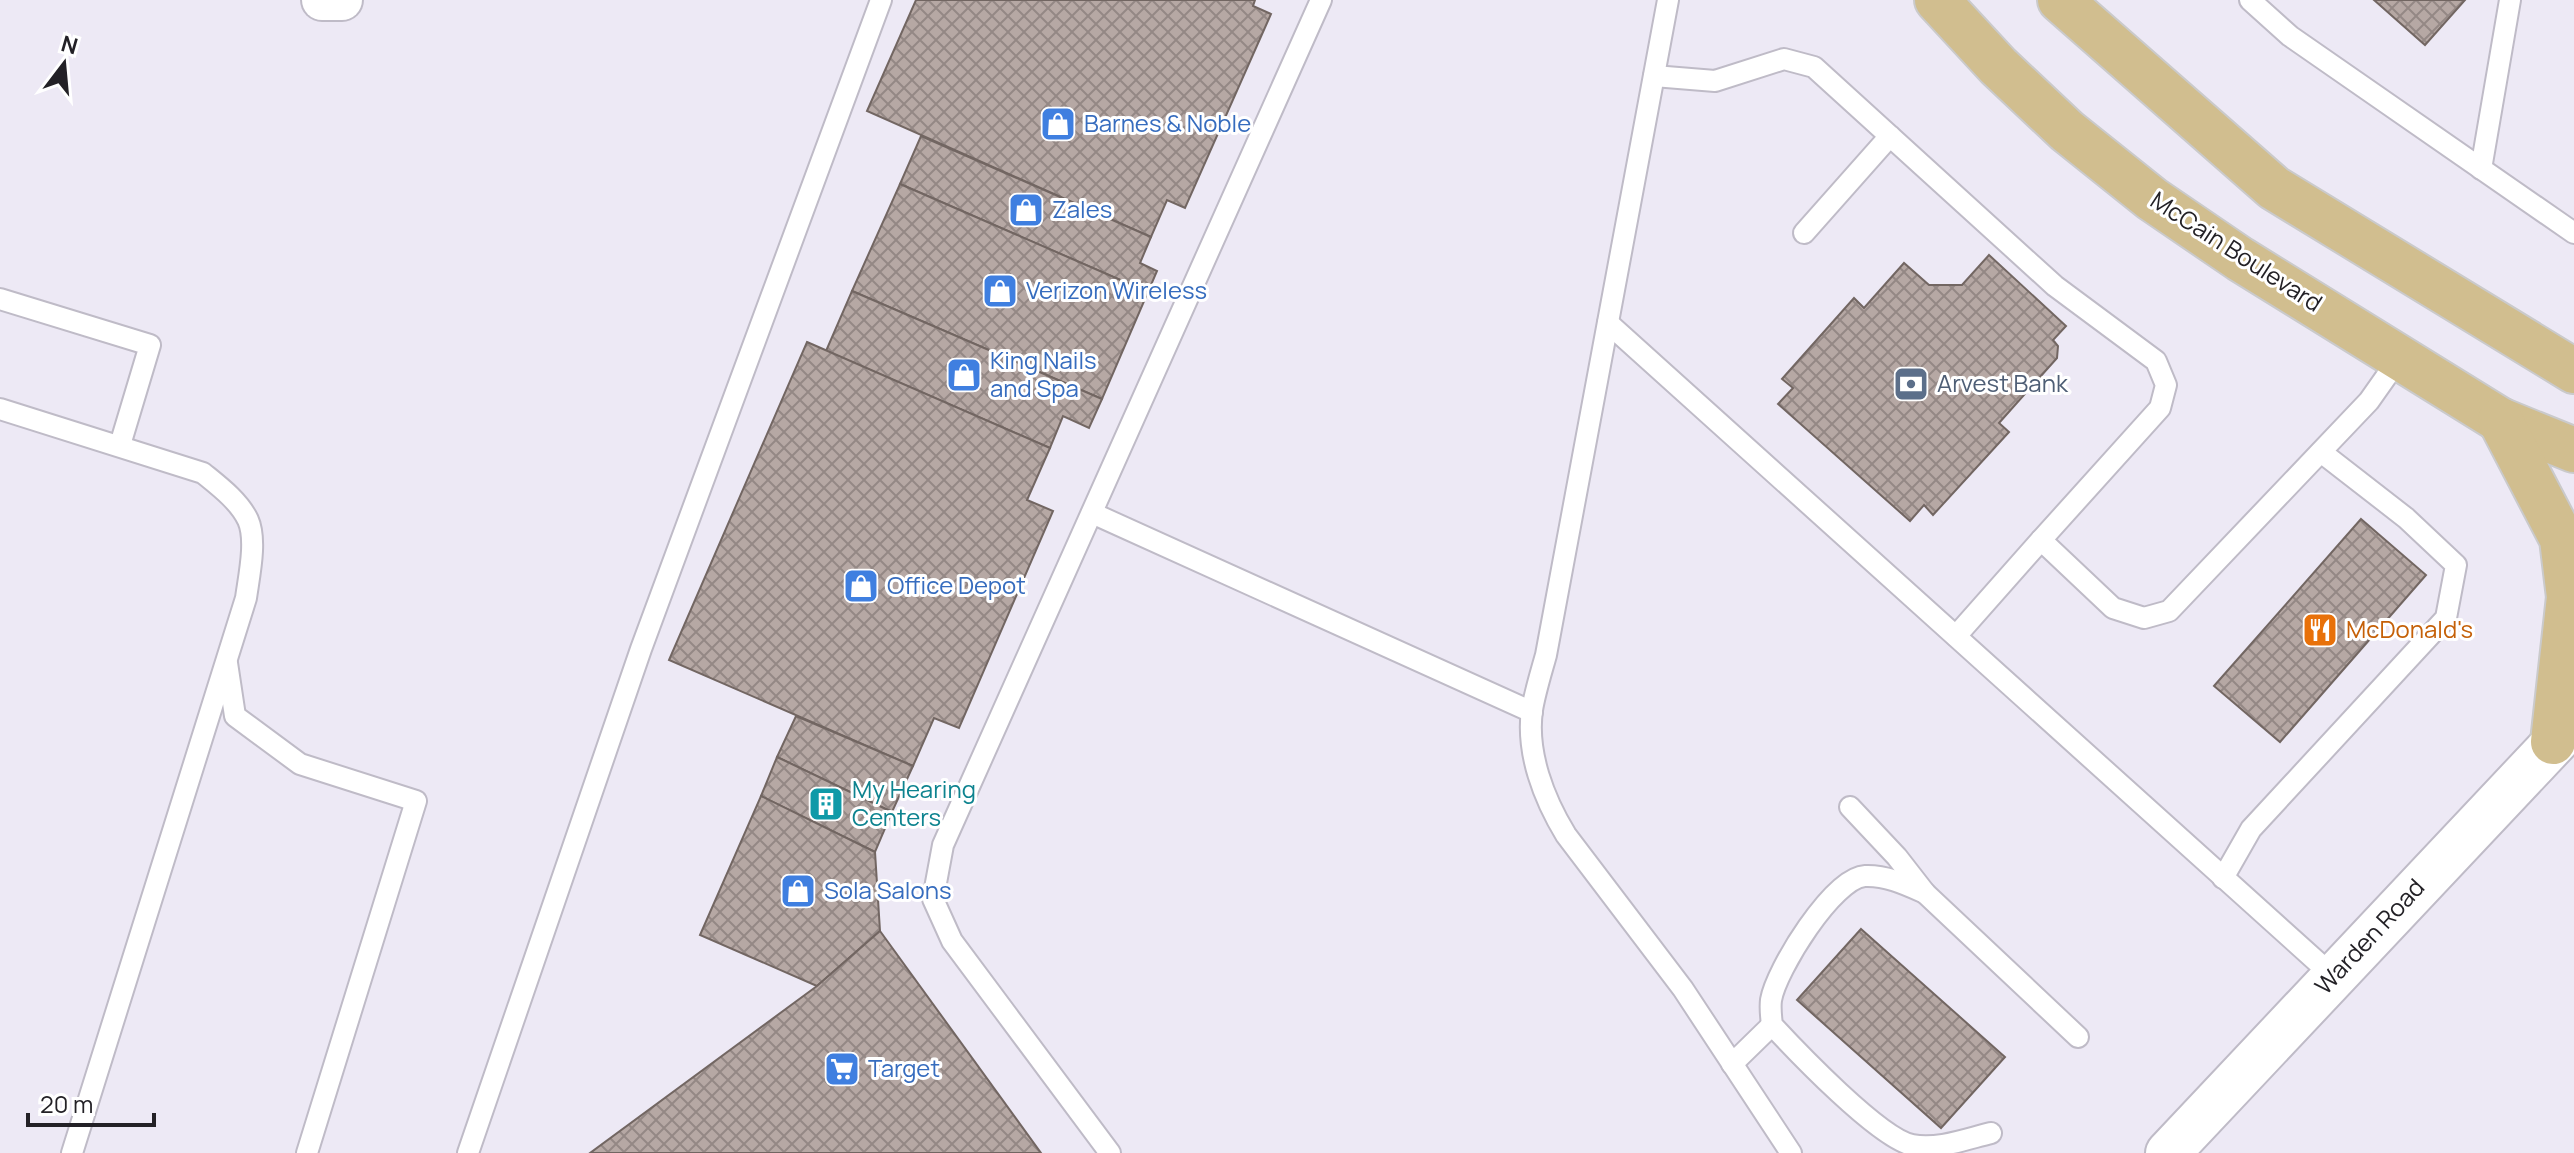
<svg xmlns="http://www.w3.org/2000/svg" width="2574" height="1153" font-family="Manrope,sans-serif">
<defs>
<pattern id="building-cross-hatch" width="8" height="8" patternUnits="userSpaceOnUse" patternTransform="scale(2)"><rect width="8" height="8" fill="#b6a8a4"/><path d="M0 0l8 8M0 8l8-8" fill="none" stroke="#948885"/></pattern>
</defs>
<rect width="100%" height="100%" fill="#ede9f5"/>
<g fill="url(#building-cross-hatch)" stroke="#726662" stroke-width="2">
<polygon points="916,0 1255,0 1253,6 1271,14 1185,208 1167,200 1151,237 867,111"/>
<polygon points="2374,0 2465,0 2425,45"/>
<polygon points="921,136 1151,237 1140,263 1157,271 1148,292 900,184"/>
<polygon points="900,184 1148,292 1102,399 852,291"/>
<polygon points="1989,255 2066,326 2053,340 2058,346 2057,358 1999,423 2009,432 1933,515 1924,505 1910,521 1778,404 1793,388 1782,379 1854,298 1864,308 1904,263 1929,285 1962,285"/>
<polygon points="852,291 1102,399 1089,428 1063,416 1050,448 826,351"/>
<polygon points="807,342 1050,448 1027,500 1053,511 959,728 934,718 913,766 669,660"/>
<polygon points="2361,519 2426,575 2280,742 2214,686"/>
<polygon points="796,716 913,766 892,812 777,757"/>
<polygon points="777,757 892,812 875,852 761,796"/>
<polygon points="761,796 875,852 880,931 817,986 700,935"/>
<polygon points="1861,929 2005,1057 1941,1128 1797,1000"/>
<polygon points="880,931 1041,1153 590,1153 817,986"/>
</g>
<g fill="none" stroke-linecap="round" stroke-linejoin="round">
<defs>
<g id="service">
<path d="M1668,0L1546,655C1541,673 1535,692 1532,710C1526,753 1544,799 1566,835L1683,989L1791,1153"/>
<polyline points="2250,0 2290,36 2574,233"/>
<polyline points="1654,76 1715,81 1784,59 1814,67 2055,286 2156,361 2166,385 2160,408 2041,540"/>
<polyline points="2481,169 2510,0"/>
<polyline points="1804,233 1890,136"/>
<polyline points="0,299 150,345 120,445"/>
<polyline points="1608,323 2333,976"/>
<path d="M0,409L203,473C219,486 239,501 248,520C257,540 249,576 246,598L72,1153"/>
<polyline points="1092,513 1532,712"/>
<polyline points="1956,636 2041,540 2113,608 2144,618 2169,611 2369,401 2400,357"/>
<polyline points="227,663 235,716 300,764 416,801 307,1153"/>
<polyline points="1850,807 1897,857 1925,893 2078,1037"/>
<polyline points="2223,878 2251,829 2446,618 2456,565 2406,518 2321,452"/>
<path d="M1925,893C1907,885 1886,875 1865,876C1833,878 1776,970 1771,1000C1770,1008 1771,1017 1772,1025C1797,1052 1879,1138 1912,1145C1938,1150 1966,1139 1991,1133"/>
<polyline points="1732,1064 1772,1025"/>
<polyline points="468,1153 641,649 881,0"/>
<polyline points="1110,1153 952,941 933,899 943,845 1321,0"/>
</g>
<polyline id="minor" points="322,0 342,0"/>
<polyline id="tertiary" points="2168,1153 2574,722"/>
<g id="primary">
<polyline points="1937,0 1998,66 2067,131 2152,199 2240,259 2500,420 2574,450"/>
<polyline points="2060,0 2274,188 2574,371"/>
<polyline points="2500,420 2562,539 2569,597 2553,742"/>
</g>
</defs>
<use href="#service" stroke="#bfbbc7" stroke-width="24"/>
<use href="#minor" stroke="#bfbbc7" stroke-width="44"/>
<use href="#tertiary" stroke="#bfbbc7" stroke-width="48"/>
<use href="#primary" stroke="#cacacb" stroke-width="48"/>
<use href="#service" stroke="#fff" stroke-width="20"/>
<use href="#minor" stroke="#fff" stroke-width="40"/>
<use href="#tertiary" stroke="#fff" stroke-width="44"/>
<use href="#primary" stroke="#d1be8f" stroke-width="44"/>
</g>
<defs>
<symbol id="shop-square" viewBox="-11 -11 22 22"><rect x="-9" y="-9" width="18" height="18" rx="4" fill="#3f7fe0" stroke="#fff"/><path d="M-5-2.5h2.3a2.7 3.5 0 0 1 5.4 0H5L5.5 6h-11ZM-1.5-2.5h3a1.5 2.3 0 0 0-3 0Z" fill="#fff"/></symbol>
<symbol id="bank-square" viewBox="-11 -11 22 22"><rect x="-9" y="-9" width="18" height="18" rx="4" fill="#5c6f8a" stroke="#fff"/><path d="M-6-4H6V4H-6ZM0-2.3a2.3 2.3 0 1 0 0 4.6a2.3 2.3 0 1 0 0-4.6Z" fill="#fff"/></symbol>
<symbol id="restaurant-square" viewBox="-11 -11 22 22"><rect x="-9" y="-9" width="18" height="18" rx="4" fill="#e8710a" stroke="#fff"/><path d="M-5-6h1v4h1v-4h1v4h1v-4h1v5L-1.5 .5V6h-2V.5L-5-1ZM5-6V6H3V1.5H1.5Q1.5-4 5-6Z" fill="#fff"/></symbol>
<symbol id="building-square" viewBox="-11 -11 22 22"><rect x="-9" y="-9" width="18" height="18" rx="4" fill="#0f9aa8" stroke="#fff"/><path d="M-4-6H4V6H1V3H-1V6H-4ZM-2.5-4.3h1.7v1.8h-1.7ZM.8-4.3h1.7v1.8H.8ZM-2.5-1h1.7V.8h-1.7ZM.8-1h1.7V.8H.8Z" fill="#fff"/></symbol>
<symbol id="supermarket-square" viewBox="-11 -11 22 22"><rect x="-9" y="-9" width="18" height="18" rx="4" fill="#3f7fe0" stroke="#fff"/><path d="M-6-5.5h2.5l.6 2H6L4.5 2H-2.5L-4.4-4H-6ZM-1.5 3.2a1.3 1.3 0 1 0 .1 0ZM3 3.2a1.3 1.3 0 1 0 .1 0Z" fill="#fff"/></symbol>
</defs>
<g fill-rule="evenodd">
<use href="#shop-square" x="1038" y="104" width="40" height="40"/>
<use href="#shop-square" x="1006" y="190" width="40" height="40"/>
<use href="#shop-square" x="980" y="271" width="40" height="40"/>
<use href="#shop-square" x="944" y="355" width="40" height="40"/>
<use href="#bank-square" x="1891" y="364" width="40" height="40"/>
<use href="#shop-square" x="841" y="566" width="40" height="40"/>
<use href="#restaurant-square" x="2300" y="610" width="40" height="40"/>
<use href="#building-square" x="806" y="784" width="40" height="40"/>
<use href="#shop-square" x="778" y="871" width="40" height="40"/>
<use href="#supermarket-square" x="822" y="1049" width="40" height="40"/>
</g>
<g text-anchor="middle" stroke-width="6" stroke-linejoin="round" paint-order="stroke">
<g font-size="24" fill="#366cbe" stroke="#fff" text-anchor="start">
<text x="1084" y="132">Barnes &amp; Noble</text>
<text x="1052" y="218">Zales</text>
<text x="1026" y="299">Verizon Wireless</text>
<text x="990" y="369">King Nails<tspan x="990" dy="28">and Spa</tspan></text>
<text x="887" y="594">Office Depot</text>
<text x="824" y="899">Sola Salons</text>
<text x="868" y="1077">Target</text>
</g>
<g font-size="24" fill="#232126" stroke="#fff">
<text transform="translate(2236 252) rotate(33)" y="8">McCain Boulevard</text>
<text transform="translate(2370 937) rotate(-47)" y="8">Warden Road</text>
</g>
<g font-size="24" fill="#4e5e75" stroke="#fff" text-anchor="start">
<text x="1937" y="392">Arvest Bank</text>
</g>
<g font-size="24" fill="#c56008" stroke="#fff" text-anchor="start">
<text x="2346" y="638">McDonald's</text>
</g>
<g font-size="24" fill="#0d838f" stroke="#fff" text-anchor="start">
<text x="852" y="798">My Hearing<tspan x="852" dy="28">Centers</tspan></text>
</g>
</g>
<g transform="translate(64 64) rotate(16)" stroke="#ffffff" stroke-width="6" paint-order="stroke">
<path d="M0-6L14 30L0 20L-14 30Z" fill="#232126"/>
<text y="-12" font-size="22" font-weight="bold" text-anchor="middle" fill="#232126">N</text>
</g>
<path d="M28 1113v12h126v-12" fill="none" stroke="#232126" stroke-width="4"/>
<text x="40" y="1113" font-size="24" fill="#232126" stroke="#ffffff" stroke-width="6" paint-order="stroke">20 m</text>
</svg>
